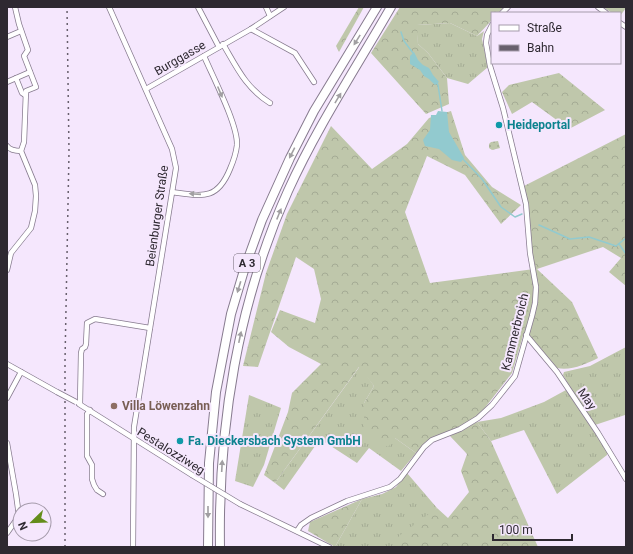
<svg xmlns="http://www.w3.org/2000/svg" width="633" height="554" font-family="Roboto,sans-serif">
<defs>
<pattern id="grass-tufts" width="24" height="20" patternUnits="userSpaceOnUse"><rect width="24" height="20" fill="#bfc7ab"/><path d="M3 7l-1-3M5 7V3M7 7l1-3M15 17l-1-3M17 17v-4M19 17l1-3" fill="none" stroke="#a4ab94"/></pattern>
<pattern id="forest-crowns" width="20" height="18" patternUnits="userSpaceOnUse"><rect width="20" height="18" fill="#bfc7ab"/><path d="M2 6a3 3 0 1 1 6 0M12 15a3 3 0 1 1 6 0" fill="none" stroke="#a4ab94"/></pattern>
<pattern id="park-dots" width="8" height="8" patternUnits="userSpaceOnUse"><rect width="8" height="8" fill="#bfc7ab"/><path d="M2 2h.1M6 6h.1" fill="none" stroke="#a4ab94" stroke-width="1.8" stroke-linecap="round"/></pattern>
</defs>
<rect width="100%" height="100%" fill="#f5e7fd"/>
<g fill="url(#grass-tufts)">
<polygon points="603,7 626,7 626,8 620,16 620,13 612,13"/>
<polygon points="450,23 477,36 484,31 482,39 488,67 468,84 447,78 428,53 418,44 416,25"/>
<polygon points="626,347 626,413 625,415 595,425 577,399 563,375 564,372 590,366"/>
<polygon points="360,366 374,386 364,403 395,438 416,453 401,471 369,448 357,463 320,439 284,490 275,483"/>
<polygon points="566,390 607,451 607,455 557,494 524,430 491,441 477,422 501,418 544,402"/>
<polygon points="249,395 281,408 264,465 253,487 235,481"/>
<polygon points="407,473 437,508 402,547 335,547 362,499 382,494 396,487"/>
</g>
<g fill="url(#forest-crowns)">
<polygon points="359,7 364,7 339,52 336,46"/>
<polygon points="400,7 504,7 498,13 492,13 492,20 477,36 450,23 417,25 418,44 428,53 447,78 449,104 426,114 371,53"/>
<polygon points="559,73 605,110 569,129 532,102 512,114 502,92 509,85"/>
<path d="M451,111L465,155L492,187L521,205L501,224L465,175L427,156L405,212L430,283L534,269L524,186L626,134V286L609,272L621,258L603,247L537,269L572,302L598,358C586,364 571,371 557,368L523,336L512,373L484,409L474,418L459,427L431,438L416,453L395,438L388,447L364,432V403L374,386L359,367L275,483L264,475L288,412L292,393L321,364L289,347L271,332L280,310L315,323L321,299L314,269L296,257L258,367L243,366L266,273L287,214L331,126L372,169L407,144L429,118Z"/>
<polygon points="477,422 491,441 538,547 394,547 399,536 437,508 448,518 469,492 461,471 467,454 450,436"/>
<polygon points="362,499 335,547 308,531 310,522"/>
</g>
<polygon fill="url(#park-dots)" points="498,141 500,148 492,150 489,148 489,144 491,142"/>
<g fill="#92cacf">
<polygon points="414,52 418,60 423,65 429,68 433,75 439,82 435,85 429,79 424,76 420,70 410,64 410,56"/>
<polygon points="438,111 447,112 449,132 464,158 461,162 452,160 439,149 425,146 423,140 430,130 431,115 436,115"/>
</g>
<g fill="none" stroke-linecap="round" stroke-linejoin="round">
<g stroke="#92cacf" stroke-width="1.5">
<polyline points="401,32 404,41 413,53"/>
<polyline points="436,82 438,85 442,111"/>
<polyline points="462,158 482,179 501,207 515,217 522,214"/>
<polyline points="539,225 570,239 589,237 616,246 626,238"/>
<polyline points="619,244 626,254"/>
</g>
<defs>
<g id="minor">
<polyline points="109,7 172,149 176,168 134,427 133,547"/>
<polyline points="198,7 219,47"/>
<polyline points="266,7 270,16"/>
<polyline points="598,7 606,13"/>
<polyline points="502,13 508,7"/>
<polyline points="620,23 626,27"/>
<polyline points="251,29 295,53 314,82"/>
<polyline points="7,37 21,31"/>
<path d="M223,44C237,68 246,88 270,103"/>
<polyline points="16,78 22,93 25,95"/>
<polyline points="7,82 30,72"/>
<polyline points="146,89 251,29 284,7"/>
<path d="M7,146C10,150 16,151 21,151"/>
<path d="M172,192C202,196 217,201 230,169C233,162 236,154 237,145C238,125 213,77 204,56"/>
<polyline points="7,270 11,253 31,228 35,211 36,196 35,185 21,151 24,142 26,91 36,87 24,56 28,50 19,24 15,7"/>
<polyline points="526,335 557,372 598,433 626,479"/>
<polyline points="7,364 57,392"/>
<polyline points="7,398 21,372"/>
<polyline points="79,404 192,475"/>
<polyline points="80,404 81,353 82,349 85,347 86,344 87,323 95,319 150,328"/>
<polyline points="90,410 87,414 87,456 92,465 92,479 94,485 97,490 103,494"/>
<polyline points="7,443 16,494 19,516 7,533"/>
<polyline points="240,504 329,547"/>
<polyline points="297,531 301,525 311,518 347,501 390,487 400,479 424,447 432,440 460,429 478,418 492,405 515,376 532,316 535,303 536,287 530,253 526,204 503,108 490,66 486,43 487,35 492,25"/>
</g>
<g id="motorway">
<polyline points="208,547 209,463 216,392 231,314 245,267 262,220 290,158 314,111 377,7"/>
<path d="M220,547C218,426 238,302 288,191C317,127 356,68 391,7"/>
</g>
</defs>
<use href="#minor" stroke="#877b8f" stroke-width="6"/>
<use href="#motorway" stroke="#877b8f" stroke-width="10"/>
<use href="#minor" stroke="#fff" stroke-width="4.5"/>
<use href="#motorway" stroke="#fff" stroke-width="8"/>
<polyline stroke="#68606d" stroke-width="1.5" stroke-dasharray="2 4" stroke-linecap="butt" points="65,547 65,361 69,152 67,7"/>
<defs>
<g id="minor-bridge">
<polyline points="57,392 76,402"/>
<polyline points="192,475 240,504"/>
</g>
</defs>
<use href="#minor-bridge" stroke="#877b8f" stroke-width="6" stroke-linecap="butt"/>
<use href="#minor-bridge" stroke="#fff" stroke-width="4.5"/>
</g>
<defs><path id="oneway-solid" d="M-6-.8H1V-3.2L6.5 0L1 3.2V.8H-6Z"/></defs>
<g fill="#a19fa2">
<use href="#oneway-solid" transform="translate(357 40) rotate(122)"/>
<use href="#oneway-solid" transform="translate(220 92) rotate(67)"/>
<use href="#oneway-solid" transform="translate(338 98) rotate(-59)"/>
<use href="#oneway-solid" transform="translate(292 153) rotate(117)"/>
<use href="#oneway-solid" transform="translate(195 194) rotate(-176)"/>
<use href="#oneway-solid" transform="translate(279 214) rotate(-68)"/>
<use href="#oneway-solid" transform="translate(239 287) rotate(107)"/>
<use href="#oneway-solid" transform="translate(240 337) rotate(-78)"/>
<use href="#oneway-solid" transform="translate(222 466) rotate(-87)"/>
<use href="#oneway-solid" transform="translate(208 512) rotate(90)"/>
</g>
<g fill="#0f9aa8" stroke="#f5e7fd" stroke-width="1.5">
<circle cx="499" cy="125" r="4"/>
<circle cx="180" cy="441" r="4"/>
</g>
<circle fill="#8d6e63" stroke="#f5e7fd" stroke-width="1.5" cx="114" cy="406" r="4"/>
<g text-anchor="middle" stroke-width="4" stroke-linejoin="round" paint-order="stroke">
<rect fill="#f5e7fd" stroke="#6a626e" stroke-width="1" x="234" y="254" width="26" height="18" rx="3"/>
<g font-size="11" font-weight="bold" fill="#2e2931">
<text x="247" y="267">A 3</text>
</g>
<g font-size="12" fill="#2e2931" stroke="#f5e7fd">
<text transform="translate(180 58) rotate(-30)" y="4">Burggasse</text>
<text transform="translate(157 216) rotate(-82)" y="4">Beienburger Straße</text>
<text transform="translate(515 332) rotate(-76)" y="4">Kammerbroich</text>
<text transform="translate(587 399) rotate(55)" y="4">May</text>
<text transform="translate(171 451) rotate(32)" y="4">Pestalozziweg</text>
</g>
<g font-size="12" font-weight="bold" fill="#0d838f" stroke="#f5e7fd" text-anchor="start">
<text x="507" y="129">Heideportal</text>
<text x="188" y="445">Fa. Dieckersbach System GmbH</text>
</g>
<g font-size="12" font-weight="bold" fill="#785e54" stroke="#f5e7fd" text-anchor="start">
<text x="122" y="410">Villa Löwenzahn</text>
</g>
</g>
<rect width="633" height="554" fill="none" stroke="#2e2931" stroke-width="16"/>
<rect x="491" y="12" width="130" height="52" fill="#f5e7fd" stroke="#a59bab"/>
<rect x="499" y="25" width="20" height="6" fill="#ffffff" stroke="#a59bab"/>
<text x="527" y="32" font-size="12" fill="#2e2931">Straße</text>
<rect x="499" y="45" width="20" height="6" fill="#68606d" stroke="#a59bab"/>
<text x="527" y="52" font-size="12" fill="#2e2931">Bahn</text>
<g transform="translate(32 522) rotate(247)"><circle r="19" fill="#f5e7fd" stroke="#a59bab"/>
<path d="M0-3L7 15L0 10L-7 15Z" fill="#648d1b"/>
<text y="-6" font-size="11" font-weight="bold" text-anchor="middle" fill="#2e2931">N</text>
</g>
<path d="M493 534v6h79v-6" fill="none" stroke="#2e2931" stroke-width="2"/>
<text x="499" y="534" font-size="12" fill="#2e2931" stroke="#f5e7fd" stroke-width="3" paint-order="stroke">100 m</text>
</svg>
